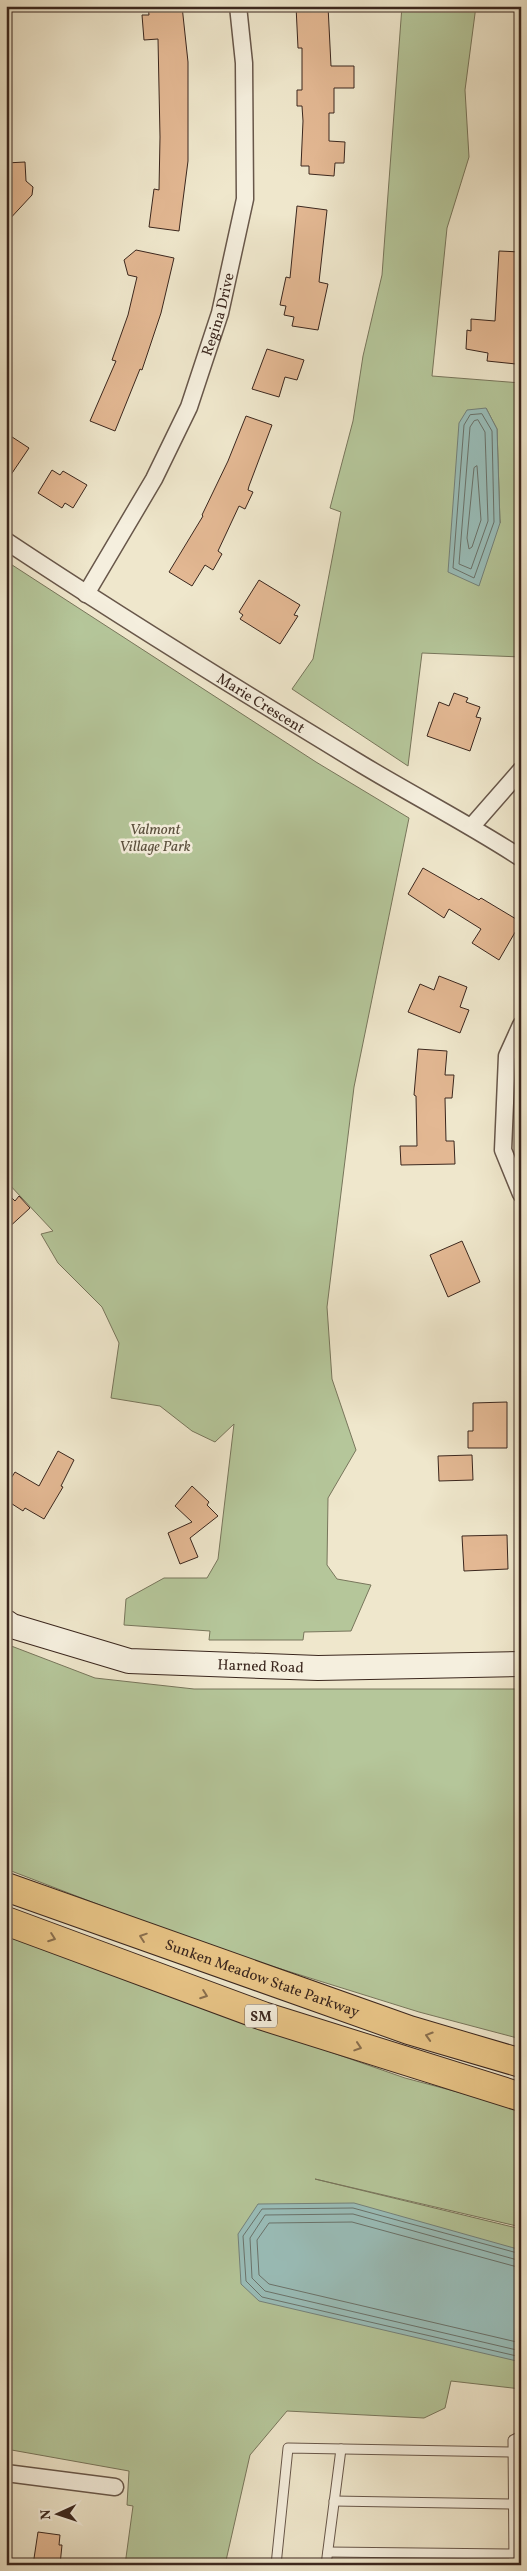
<svg xmlns="http://www.w3.org/2000/svg" width="527" height="2571" font-family="Vollkorn,serif">
<rect width="100%" height="100%" fill="#efe7cc"/>
<filter id="stains"><feTurbulence type="fractalNoise" baseFrequency=".004" numOctaves="4"/><feColorMatrix values="0 0 0 0 .2 0 0 0 0 .09 0 0 0 0 .02 0 0 0 .5 -.17"/></filter>
<radialGradient id="worn" r=".72"><stop offset=".6" stop-color="#630" stop-opacity="0"/><stop offset="1" stop-color="#630" stop-opacity=".3"/></radialGradient>
<g fill="#b5c69a" stroke="#78765c" fill-rule="evenodd">
<path d="M402,6H476L465,90L469,157L447,228L432,376L521,383V657L422,653L408,766L292,689L313,659L341,512L330,508L353,421L363,356L382,275ZM486,408L497,429L500,523Z"/>
<polygon points="6,561 316,762 409,818 354,1087 327,1307 332,1379 356,1450 328,1498 327,1565 337,1579 371,1585 351,1631 304,1632 303,1640 209,1640 210,1631 124,1625 126,1599 164,1578 207,1578 218,1559 234,1424 215,1442 192,1431 160,1406 111,1398 119,1343 102,1307 58,1263 41,1234 53,1231 6,1181"/>
<polygon points="6,1644 95,1678 194,1689 521,1689 521,2039 419,2012 204,1945 6,1869"/>
<polygon points="6,1930 141,1986 405,2078 521,2109 521,2227 315,2179 521,2229 521,2389 451,2381 445,2408 424,2418 287,2411 250,2455 225,2565 125,2565 133,2506 127,2505 129,2471 6,2449"/>
</g>
<g fill="#9abfbb" stroke="#74827c">
<polygon points="486,408 497,429 500,523 479,586 448,572 459,423 467,410"/>
<polygon points="354,2203 521,2250 521,2362 259,2301 241,2284 238,2234 258,2204"/>
</g>
<g fill="none" stroke-linecap="round" stroke-linejoin="round">
<g stroke="#6a736c" stroke-width="1">
<polygon points="482,414 492,431 494,522 474,578 453,568 464,425 470,415"/>
<polygon points="478,420 485,432 488,521 471,569 459,564 470,427 474,421"/>
<polygon points="477,466 481,520 472,547 469,549 467,538 474,468"/>
<polyline points="521,2254 353,2208 262,2209 243,2236 246,2281 262,2297 521,2357"/>
<polyline points="521,2261 353,2214 265,2215 250,2238 252,2278 265,2291 521,2351"/>
<polyline points="521,2268 352,2222 269,2223 257,2240 259,2275 269,2284 521,2343"/>
</g>
</g>
<g fill="#e3b893" stroke="#3b271e">
<polygon points="148,6 182,6 188,62 188,161 179,231 149,227 154,189 159,190 160,137 158,39 144,40 142,15 149,15"/>
<polygon points="296,6 328,6 331,66 354,66 354,88 334,88 334,113 329,113 329,141 345,142 344,163 335,163 334,176 309,174 309,166 301,166 303,121 302,106 297,106 297,90 302,90 302,48 298,48"/>
<polygon points="25,162 26,181 33,187 32,195 6,223 6,163"/>
<polygon points="297,206 327,210 319,282 328,284 318,330 292,326 294,317 284,315 286,306 280,305 286,277 290,278"/>
<polygon points="136,250 174,258 161,313 142,370 140,369 115,431 90,421 116,361 112,360 128,315 137,277 128,275 124,260"/>
<polygon points="499,251 521,252 521,346 517,346 516,364 487,361 488,353 466,349 467,330 471,331 471,319 495,321"/>
<polygon points="267,349 304,360 297,380 285,377 279,397 252,389"/>
<polygon points="246,416 272,425 249,486 248,490 253,492 245,509 239,506 218,551 222,554 213,570 205,565 192,586 169,572 203,516 202,515 228,461"/>
<polygon points="6,433 29,448 6,482"/>
<polygon points="52,470 60,475 63,471 87,485 73,508 65,503 62,508 38,493"/>
<polygon points="259,580 300,605 294,615 298,616 280,644 240,619 243,615 239,612"/>
<polygon points="454,693 468,698 466,702 480,707 476,717 481,718 470,751 427,736 439,702 449,706"/>
<polygon points="423,868 479,900 481,898 521,922 499,960 472,943 481,929 449,909 444,918 408,894"/>
<polygon points="439,976 467,987 460,1007 469,1010 460,1033 408,1012 420,984 434,990"/>
<polygon points="418,1049 447,1051 445,1075 454,1075 452,1098 445,1098 446,1141 454,1141 455,1164 401,1165 400,1146 417,1146 416,1096 414,1095"/>
<polygon points="6,1192 15,1201 19,1196 30,1208 6,1230"/>
<polygon points="462,1241 480,1282 448,1297 430,1255"/>
<polygon points="507,1402 507,1448 468,1448 468,1431 473,1431 473,1403"/>
<polygon points="58,1451 74,1460 61,1486 63,1487 44,1519 25,1508 23,1511 6,1500 6,1486 15,1472 39,1486"/>
<polygon points="472,1455 473,1480 439,1481 438,1456"/>
<polygon points="192,1486 209,1502 207,1505 218,1516 190,1538 198,1557 180,1564 168,1533 192,1522 175,1506"/>
<polygon points="507,1535 508,1569 464,1571 462,1536"/>
<polygon points="38,2532 60,2535 59,2545 62,2545 60,2565 33,2565"/>
</g>
<g fill="none" stroke-linecap="round" stroke-linejoin="round">
<defs>
<g id="service">
<polyline points="334,2501 513,2504"/>
<polyline points="328,2552 514,2554"/>
<polyline points="276,2565 288,2448 513,2452"/>
<polyline points="326,2565 341,2449"/>
<polyline points="514,2565 513,2440 521,2436"/>
</g>
<g id="minor">
<path id="s1" d="M6,541C122,618 242,692 361,764C414,796 469,824 521,858"/>
<path id="s2" d="M86,594L154,479L189,407L220,313L245,199L244,63L238,6"/>
<polyline points="472,826 521,770"/>
<polyline points="521,1025 507,1056 503,1150 521,1194"/>
<polyline points="6,2473 115,2487"/>
</g>
<g id="secondary">
<path id="s3" d="M6,1622L12,1626L129,1661L318,1668L521,1664"/>
</g>
<g id="motorway">
<path id="s4" d="M6,1887L409,2030L521,2063"/>
<polyline points="6,1921 263,2016 521,2097"/>
</g>
</defs>
<use href="#service" stroke="#68574a" stroke-width="11"/>
<use href="#minor" stroke="#68574a" stroke-width="19"/>
<use href="#secondary" stroke="#3b271e" stroke-width="26"/>
<use href="#motorway" stroke="#3b271e" stroke-width="30"/>
<use href="#service" stroke="#f5efde" stroke-width="9"/>
<use href="#minor" stroke="#f5efde" stroke-width="16"/>
<use href="#secondary" stroke="#f5efde" stroke-width="24"/>
<use href="#motorway" stroke="#e8c486" stroke-width="28"/>
</g>
<defs><path id="oneway-chevron" d="M-2-3.5L2.5 0L-2 3.5" fill="none" stroke-width="1.6" stroke-linecap="round" stroke-linejoin="round" transform="scale(1.25)"/></defs>
<g stroke="#896e4d">
<use href="#oneway-chevron" transform="translate(143 1937) rotate(-161)"/>
<use href="#oneway-chevron" transform="translate(52 1938) rotate(20)"/>
<use href="#oneway-chevron" transform="translate(204 1995) rotate(20)"/>
<use href="#oneway-chevron" transform="translate(429 2036) rotate(-163)"/>
<use href="#oneway-chevron" transform="translate(358 2047) rotate(18)"/>
</g>
<g text-anchor="middle" stroke-width="5" stroke-linejoin="round" paint-order="stroke">
<rect fill="#f5efde" stroke="#736358" stroke-width="1" x="245" y="2004.5" width="32" height="23" rx="4"/>
<g font-size="14" font-weight="bold" fill="#3b271e">
<text x="261" y="2021">SM</text>
</g>
<g font-size="15" fill="#3b271e" stroke="#f5efde">
<text dy="5" stroke="none"><textPath href="#s2" startOffset="311">Regina Drive</textPath></text>
<text dy="5" stroke="none"><textPath href="#s1" startOffset="302">Marie Crescent</textPath></text>
<text dy="5" stroke="none"><textPath href="#s3" startOffset="261">Harned Road</textPath></text>
<text dy="5" stroke="none"><textPath href="#s4" startOffset="272">Sunken Meadow State Parkway</textPath></text>
</g>
<g font-size="15" font-style="italic" fill="#5a4f3d" stroke="#f5efde">
<text x="155" y="834">Valmont<tspan x="155" dy="17">Village Park</tspan></text>
</g>
</g>
<rect width="527" height="2571" fill="none" stroke="#efe7cc" stroke-width="25"/>
<rect x="8" y="8" width="512" height="2556" fill="none" stroke="#3b271e" stroke-width="2.5"/>
<rect x="12" y="12" width="502" height="2546" fill="none" stroke="#3b271e"/>
<g transform="translate(58 2514) rotate(267)" stroke="#f5efde" stroke-width="4" paint-order="stroke">
<path d="M0-4L9 19L0 12L-9 19Z" fill="#3b271e"/>
<text y="-8" font-size="14" font-weight="bold" text-anchor="middle" fill="#3b271e">N</text>
</g>
<rect width="100%" height="100%" filter="url(#stains)"/>
<rect width="100%" height="100%" fill="url(#worn)"/>
</svg>
